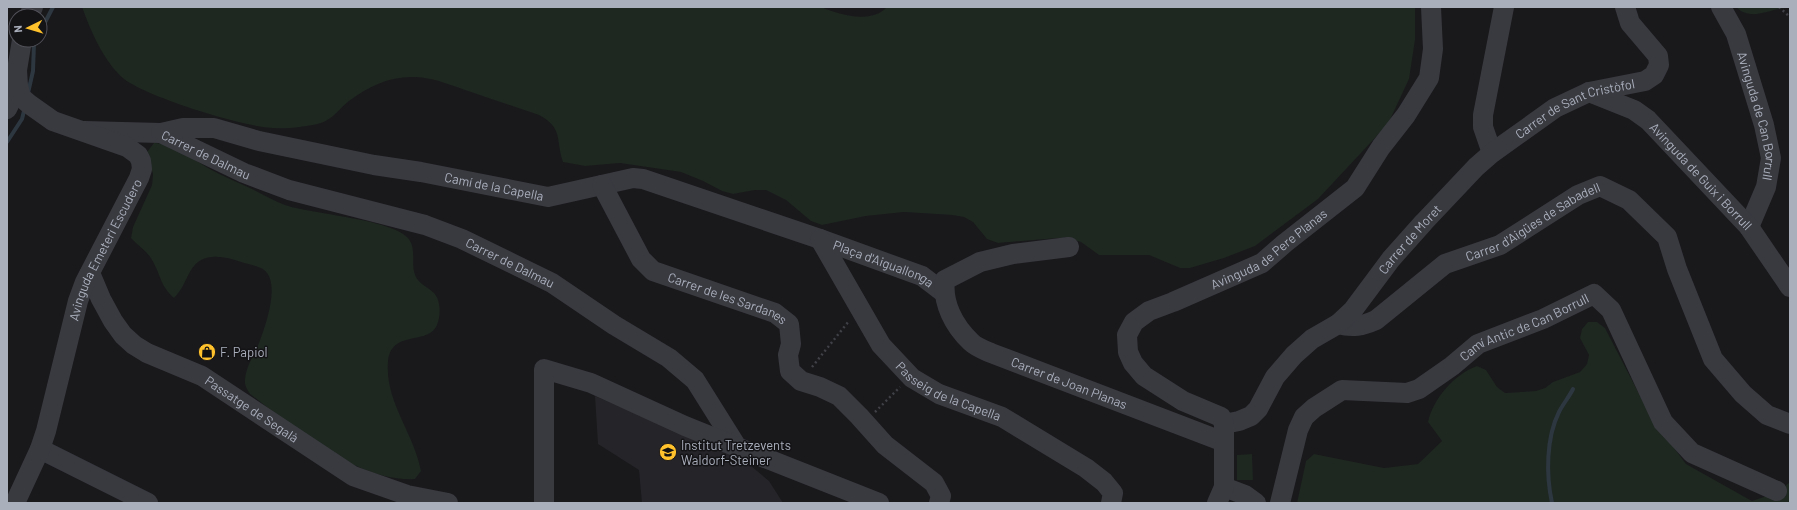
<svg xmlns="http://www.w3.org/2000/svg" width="1797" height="510" font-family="Barlow,sans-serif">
<rect width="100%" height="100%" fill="#19181b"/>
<polygon fill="#252428" points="595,396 745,461 769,481 783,503 642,503 639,470 598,444"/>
<g fill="#1e2720">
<path d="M82,7H821C840,15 871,24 887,7H1415V40L1409,79L1388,124L1318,199L1255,246L1224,258L1190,268H1180L1149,255H1099L1081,242L1070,239L1058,238L998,243L987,239L973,222L964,217L952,215L904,212L866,216L822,225L811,221L786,200L766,190H755L733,194L722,191L703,181L681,172L620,163L585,166L563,162C555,139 564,129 539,115C516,107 494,100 471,92C453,86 435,78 416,77C390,76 369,86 349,101C339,109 333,119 321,123C307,127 287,129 273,128C243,127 147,97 124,79C104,62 91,32 82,7Z"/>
<path d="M1736,7H1790V8C1772,7 1752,23 1736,7Z"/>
<path d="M154,143C175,143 191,158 208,168C222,176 238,182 252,189C263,194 274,201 285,205C312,214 389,219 407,237C419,249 408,267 418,280C422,285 429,288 434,293C441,300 441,316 437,325C428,346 391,329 388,362C385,402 414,433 421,471L415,479C358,483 293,427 250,394C248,391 245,386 245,383C244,370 254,354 259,343C265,327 281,283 264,270C258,266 248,264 241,262C223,256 201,251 190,272C185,281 182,290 174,298C160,286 161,275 152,260C147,251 138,246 131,238L133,227L152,185L153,174L147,152Z"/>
<path d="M1588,322H1597L1605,328L1651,417L1686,464L1752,501L1776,493L1790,482V503H1297L1306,461L1314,454L1384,468L1418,464L1442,441L1428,422C1433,399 1454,374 1477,366L1486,370L1497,387L1505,393L1536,391L1545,388L1553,382L1580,372L1587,364L1589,355L1580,338L1582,329Z"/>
<polygon points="1252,454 1253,480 1237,480 1237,455"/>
</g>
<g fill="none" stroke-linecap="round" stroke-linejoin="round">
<g stroke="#2d3740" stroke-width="4">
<polyline points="40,32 53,7"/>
<polyline points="28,93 33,71 34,43 36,40"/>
<polyline points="7,142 22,119 25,107"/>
<path d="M1552,503C1546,475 1546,438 1559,412C1563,404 1569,397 1573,389"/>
</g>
<g stroke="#3f4147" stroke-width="2.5" stroke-dasharray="2 3" stroke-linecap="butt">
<polyline points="1779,7 1790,17"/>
<polyline points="812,367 849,321"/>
<polyline points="875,412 900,387"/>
</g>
<g stroke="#393a40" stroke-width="20">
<path id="s1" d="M1721,7L1736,34L1764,125L1771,158L1766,187L1749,227"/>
<polyline points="29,16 33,7"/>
<path id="s2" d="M1589,92L1634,110L1648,120L1749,227L1790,287"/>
<polyline points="7,109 18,86"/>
<path id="s3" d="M84,131L161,133L244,173L289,190L425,225L462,239L552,283L614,325L669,358L695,380L737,447L879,503"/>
<path id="s4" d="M161,133L183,128H214L259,141L374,165L421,172L548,197L633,178L643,179L820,239L922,276L943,292"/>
<polyline points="1492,153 1483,127 1483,115 1504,7"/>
<path id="s5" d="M602,185L641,259L653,271L775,313L789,324L791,344L788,355L790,371L801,381L820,387L839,396L859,416L885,445L934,483L941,496L939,503"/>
<path id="s6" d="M820,239L881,345L912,378L939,394L1002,417L1086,468L1104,482L1113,493L1111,503"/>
<path id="s7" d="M1069,247L1013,254L980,262L945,280C942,303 954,326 971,342C976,347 984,350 991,353L1224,442"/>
<path id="s8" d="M90,273L101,299L113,321L123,335L134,345L147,353L202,376L353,476L407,495L448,503"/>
<path id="s9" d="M1338,324C1353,328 1362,326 1376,320L1445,264L1500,245L1578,195L1600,186L1629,200L1667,237L1677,269L1713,359L1743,394L1767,415L1790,424"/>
<path id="s10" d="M1224,424L1239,421L1251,416L1258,409L1275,377L1294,355L1312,339L1338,324L1353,310L1391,259L1424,222L1476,167L1492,153L1555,108L1589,92L1645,81L1654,75L1659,65L1658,56L1630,23L1625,7"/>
<polyline points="40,449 148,503"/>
<polyline points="1224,487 1245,495 1256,503"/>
<path id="s11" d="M15,503L40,449L46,431L78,301L85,282L139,178L142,169L141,161L138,155L127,147L53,121L29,104L21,97L18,86L17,70L22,40"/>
<polyline points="544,503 544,369 591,383 685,426 737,447"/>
<path id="s12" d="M1217,503L1224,487V424L1221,417L1183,401L1144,376L1133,363L1128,352L1127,335L1134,322L1149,311L1173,302L1262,263L1285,243L1355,188L1381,147L1406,115L1429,78L1433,49L1431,7"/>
<path id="s13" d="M1280,503L1298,430L1304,417L1314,408L1342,390L1407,393L1419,389L1452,366L1478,344L1543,319L1594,294L1611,310L1663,422L1692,453L1777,491"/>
</g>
</g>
<defs>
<symbol id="shop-disc" viewBox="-11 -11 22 22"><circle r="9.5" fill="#ffc12c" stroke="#141316"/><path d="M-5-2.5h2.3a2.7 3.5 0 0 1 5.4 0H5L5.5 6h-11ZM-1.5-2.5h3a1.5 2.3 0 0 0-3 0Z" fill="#111"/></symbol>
<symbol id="school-disc" viewBox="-11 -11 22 22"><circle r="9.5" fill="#ffc12c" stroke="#141316"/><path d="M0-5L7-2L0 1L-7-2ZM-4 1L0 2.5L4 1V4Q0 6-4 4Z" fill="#111"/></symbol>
</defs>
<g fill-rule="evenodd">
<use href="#shop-disc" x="197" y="342" width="20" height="20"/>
<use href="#school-disc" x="658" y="442" width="20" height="20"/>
</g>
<g text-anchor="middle" stroke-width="3" stroke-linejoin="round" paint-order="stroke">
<g font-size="13" fill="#aaafbc" stroke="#141316">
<text dy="5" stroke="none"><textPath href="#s10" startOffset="484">Carrer de Sant Cristòfol</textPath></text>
<text dy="5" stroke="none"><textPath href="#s1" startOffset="116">Avinguda de Can Borrull</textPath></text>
<text dy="5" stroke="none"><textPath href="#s3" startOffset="127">Carrer de Dalmau</textPath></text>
<text dy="5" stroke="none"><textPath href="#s2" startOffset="143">Avinguda de Guix i Borrull</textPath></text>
<text dy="5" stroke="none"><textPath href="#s4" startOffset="340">Camí de la Capella</textPath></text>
<text dy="5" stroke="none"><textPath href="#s9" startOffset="226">Carrer d'Aigües de Sabadell</textPath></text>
<text dy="5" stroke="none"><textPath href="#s10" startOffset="269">Carrer de Moret</textPath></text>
<text dy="5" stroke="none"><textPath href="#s12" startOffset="391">Avinguda de Pere Planas</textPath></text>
<text dy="5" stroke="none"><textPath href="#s11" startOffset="270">Avinguda Emeteri Escudero</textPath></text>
<text dy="5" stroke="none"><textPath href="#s3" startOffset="451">Carrer de Dalmau</textPath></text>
<text dy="5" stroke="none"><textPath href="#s4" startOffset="747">Plaça d'Aiguallonga</textPath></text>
<text dy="5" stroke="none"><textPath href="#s5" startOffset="180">Carrer de les Sardanes</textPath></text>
<text dy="5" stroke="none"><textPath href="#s13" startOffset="337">Camí Antic de Can Borrull</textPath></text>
<text dy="5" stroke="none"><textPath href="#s7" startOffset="306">Carrer de Joan Planas</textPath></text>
<text dy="5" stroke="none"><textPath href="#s6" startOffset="206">Passeig de la Capella</textPath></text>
<text dy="5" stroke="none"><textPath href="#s8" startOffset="220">Passatge de Segalà</textPath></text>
</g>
<g font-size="13" fill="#aaafbc" stroke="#141316" text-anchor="start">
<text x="220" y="357">F. Papiol</text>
<text x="681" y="450">Institut Tretzevents<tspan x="681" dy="15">Waldorf-Steiner</tspan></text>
</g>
</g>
<rect width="1797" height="510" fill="none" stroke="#aaafbc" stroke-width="16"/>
<g transform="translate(28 28) rotate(265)"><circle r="19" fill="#141316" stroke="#505158"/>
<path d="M0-3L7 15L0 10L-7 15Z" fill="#ffc12c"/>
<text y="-6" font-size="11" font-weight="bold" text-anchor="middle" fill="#aaafbc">N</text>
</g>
</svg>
